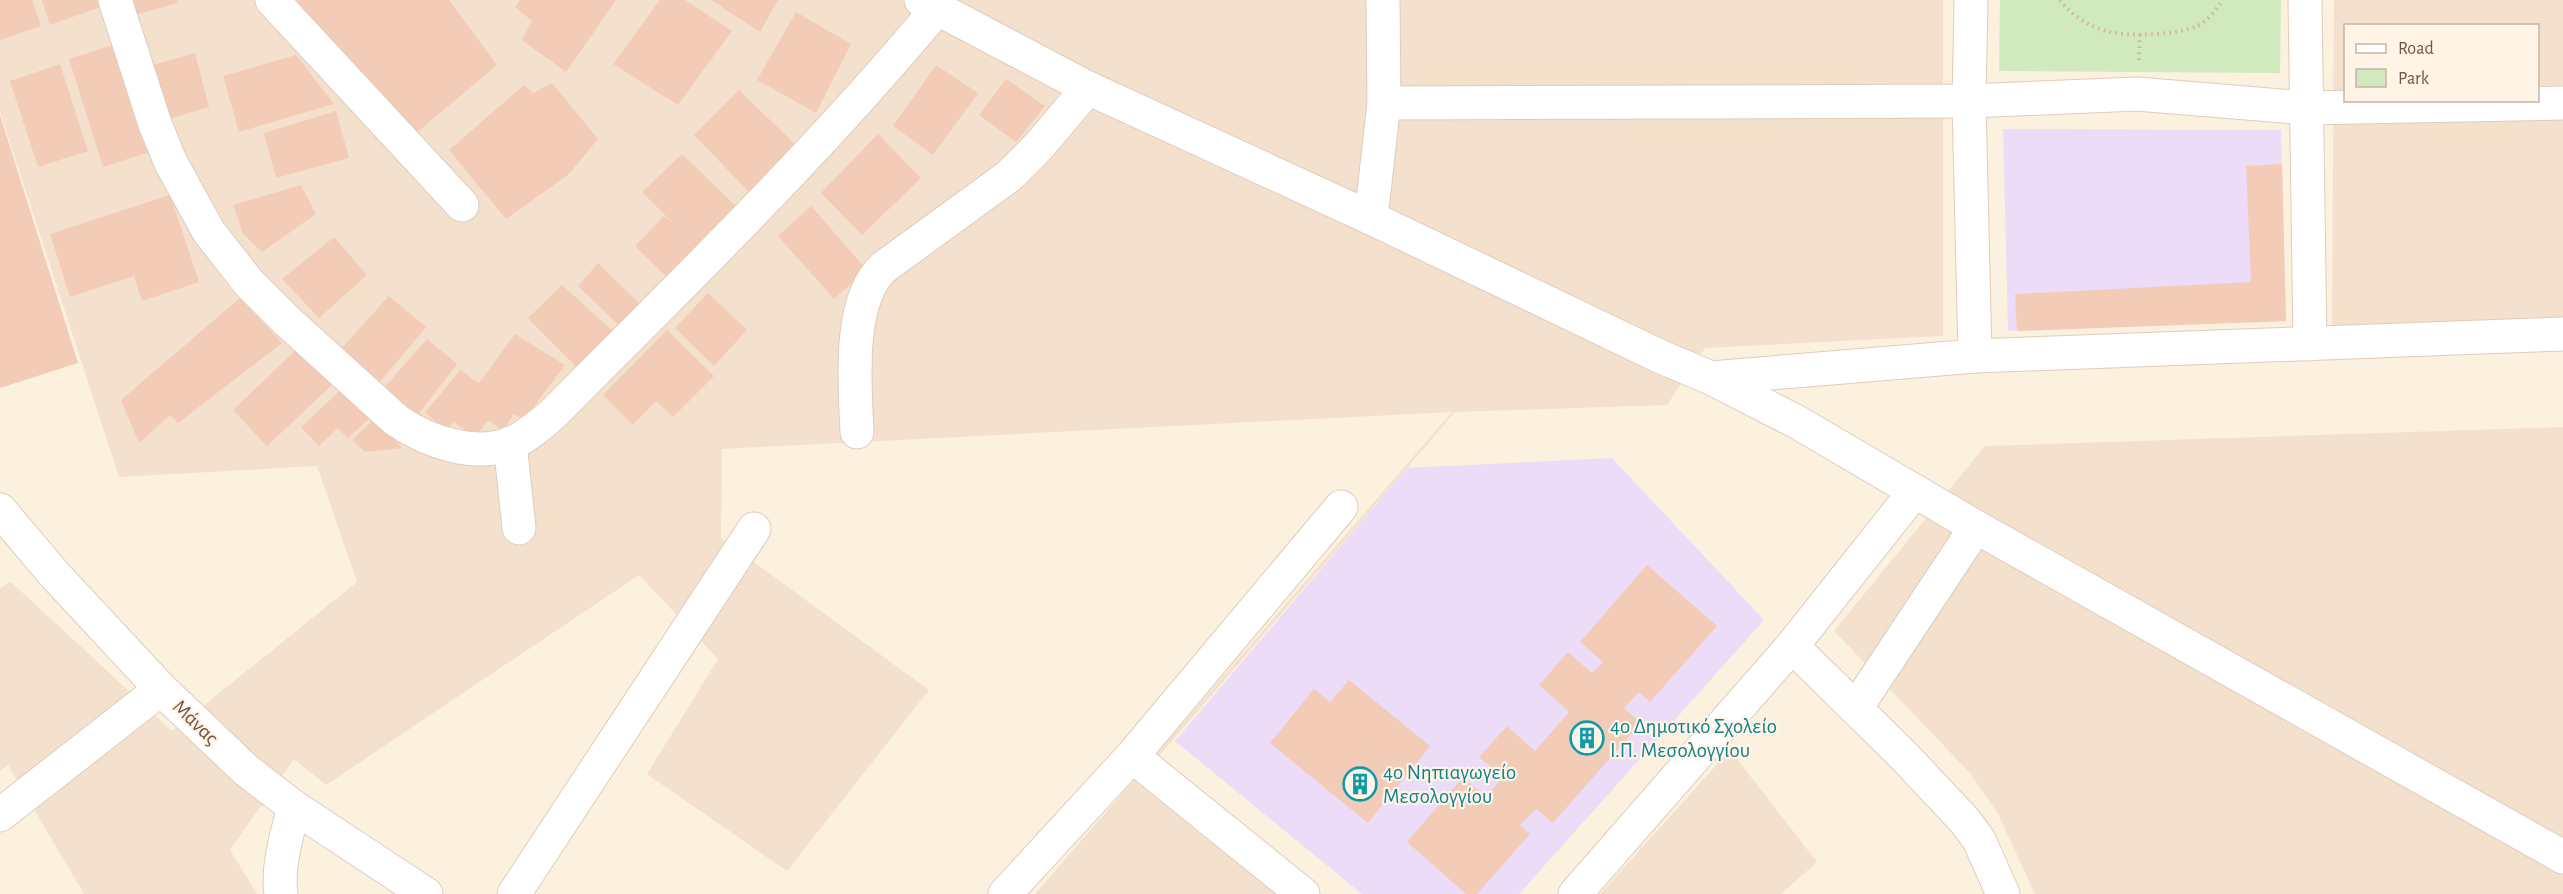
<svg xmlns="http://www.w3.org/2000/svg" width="2563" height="894" font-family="'Alegreya Sans',sans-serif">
<rect width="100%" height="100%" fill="#fcf0df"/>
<g fill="#f4e1cd" fill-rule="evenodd">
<polygon points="0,0 1943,0 1943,336 1705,348 1667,405 1455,412 1147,770 1295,894 1035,894 1452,412 722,449 721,538 929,690 787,871 647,774 718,659 639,575 326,785 294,759 230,850 257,894 84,894 8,765 0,771 0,588 11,582 172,731 357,582 317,466 119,477 0,112"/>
<path d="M2334,0H2563V318L2332,326ZM2346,26H2538V100H2346Z"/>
<polygon points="2563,427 2563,894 2035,894 1998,814 1970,773 1834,631 1985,446"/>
<polygon points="1730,750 1817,862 1781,894 1600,894"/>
</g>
<g fill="#eddcf8">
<polygon points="2003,129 2281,130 2286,321 2008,331"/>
<polygon points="1612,458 1764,620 1519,894 1362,894 1175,741 1407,468"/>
</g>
<polygon fill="#d0eabe" points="2000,0 2281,0 2280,73 1999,71"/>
<g fill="#f2ccb6">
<polygon points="0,0 32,0 41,26 0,40"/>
<polygon points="42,0 108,0 109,4 50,25"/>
<polygon points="122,0 177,0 178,3 127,17"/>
<polygon points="296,0 449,0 497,65 409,139"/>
<polygon points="520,0 616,0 566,72 522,40 532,21 515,7"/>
<polygon points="660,0 685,0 732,31 678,105 613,64"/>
<polygon points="711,0 778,0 760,32"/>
<polygon points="796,12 851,44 816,113 757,80"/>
<polygon points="122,42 156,150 103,167 69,59"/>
<polygon points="195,53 209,107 162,121 146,67"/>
<polygon points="296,55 334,104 239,132 223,76"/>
<polygon points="60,64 88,151 38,167 10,81"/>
<polygon points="936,65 978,93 933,155 893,126"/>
<polygon points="1006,79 1045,106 1016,142 979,115"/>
<polygon points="552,83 598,139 569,174 506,219 449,150 524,85 533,93"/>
<polygon points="739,90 800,149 753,196 694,135"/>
<polygon points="336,111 349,158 276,178 264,133"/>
<polygon points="0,115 78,363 0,388"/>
<polygon points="878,134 921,178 862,235 821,193"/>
<polygon points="682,154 744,214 670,280 635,246 664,216 677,227 642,192"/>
<polygon points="2282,164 2286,321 2017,331 2015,294 2251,282 2246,166"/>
<polygon points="301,185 316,214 262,252 243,234 233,205"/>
<polygon points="170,195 199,282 142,301 134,276 70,297 50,234"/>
<polygon points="811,206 867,270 834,299 778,236"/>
<polygon points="334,237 367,275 319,318 282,279"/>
<polygon points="598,263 641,305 621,327 578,286"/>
<polygon points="562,285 623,340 585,376 528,318"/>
<polygon points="708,293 747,330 714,366 675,328"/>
<polygon points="389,296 426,327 380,382 340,350"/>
<polygon points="240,298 282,343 178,423 170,415 139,443 121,400"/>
<polygon points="667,330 714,376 673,417 656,401 633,425 603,395"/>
<polygon points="515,334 565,365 524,420 514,414 503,431 488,420 475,437 453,422 448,430 425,413 460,370 479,383"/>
<polygon points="427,339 457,364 415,419 381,391"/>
<polygon points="298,348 333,384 267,446 233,410"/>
<polygon points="344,387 372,416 348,438 338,428 319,446 301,427"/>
<polygon points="374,419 402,448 365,452 352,440"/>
<polygon points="1647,565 1717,626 1650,702 1639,692 1624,708 1641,723 1553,823 1536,809 1520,825 1530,834 1477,894 1466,894 1407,842 1463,777 1486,797 1503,777 1479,757 1507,726 1535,751 1569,712 1539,685 1568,652 1592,673 1603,662 1580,642"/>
<polygon points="1349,680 1430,746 1368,823 1270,743 1314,689 1330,702"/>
</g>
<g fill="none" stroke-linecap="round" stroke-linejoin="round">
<defs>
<g id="street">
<path d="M115,0L155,124L171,163L209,232L249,283L286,320L396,420C428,442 474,458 512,443C528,436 541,424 554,413C684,282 818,152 936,10"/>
<polyline points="272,0 462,205"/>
<polyline points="921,0 1088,88 1371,218 1659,356 1711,378 1797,422 1976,527 2563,857"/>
<polyline points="1971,0 1969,101 1975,356"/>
<polyline points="2305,0 2310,344"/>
<polyline points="1384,103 1969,101 2137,94 2306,108 2563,103"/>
<polyline points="1371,218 1384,103 1383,0"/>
<polyline points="1711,378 1975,356 2563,334"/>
<path d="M857,432C855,386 847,300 884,267L1009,176L1039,146L1088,88"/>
<polyline points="510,443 519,528"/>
<polyline points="0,510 54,574 161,689 246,770 294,807 426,894"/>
<polyline points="1792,646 1904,756 1965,821 1979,840 2003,894"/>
<polyline points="1856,708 1976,527"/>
<polyline points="1132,756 1303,894"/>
<polyline points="0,815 161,689"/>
<path d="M281,894C277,865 287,835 294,807"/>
<polyline points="514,894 754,529"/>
<polyline points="1005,894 1132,756 1341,507"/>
<polyline points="1575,894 1792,646 1915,491"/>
</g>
</defs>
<use href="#street" stroke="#e0ccbb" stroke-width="35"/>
<g stroke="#d6b09a" stroke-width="4" stroke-dasharray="1.5 4.5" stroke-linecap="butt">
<path d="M2060,0C2071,15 2091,28 2110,32C2132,37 2176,35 2197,26C2205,23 2219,8 2222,0"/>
<polyline points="2139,60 2140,34"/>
</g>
<use href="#street" stroke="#fff" stroke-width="33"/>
</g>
<defs>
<symbol id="building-ring" viewBox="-11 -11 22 22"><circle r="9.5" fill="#fff4e5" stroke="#0f9aa8" stroke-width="1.5"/><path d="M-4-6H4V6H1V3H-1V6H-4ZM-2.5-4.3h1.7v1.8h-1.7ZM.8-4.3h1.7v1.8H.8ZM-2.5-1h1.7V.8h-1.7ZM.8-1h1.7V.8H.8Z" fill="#0f9aa8"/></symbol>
</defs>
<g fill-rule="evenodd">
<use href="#building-ring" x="1568" y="719" width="38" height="38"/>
<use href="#building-ring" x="1341" y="765" width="38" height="38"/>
</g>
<g text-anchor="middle" stroke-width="4.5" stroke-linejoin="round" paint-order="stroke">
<g font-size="21" fill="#735546" stroke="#fff4e5">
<text transform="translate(196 722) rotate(44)" y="7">Μάνας</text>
</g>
<g font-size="21" fill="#0d838f" stroke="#fff4e5" text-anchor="start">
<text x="1610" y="733">4ο Δημοτικό Σχολείο<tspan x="1610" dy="24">Ι.Π. Μεσολογγίου</tspan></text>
<text x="1383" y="779">4ο Νηπιαγωγείο<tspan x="1383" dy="24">Μεσολογγίου</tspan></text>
</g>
</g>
<rect x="2344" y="24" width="195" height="78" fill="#fff4e5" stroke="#c7b4a5" stroke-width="1.5"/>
<rect x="2356" y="44" width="30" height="9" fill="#ffffff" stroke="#c7b4a5" stroke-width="1.5"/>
<text x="2398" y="54" font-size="18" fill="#735546">Road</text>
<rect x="2356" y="69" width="30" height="18" fill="#d0eabe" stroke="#c7b4a5" stroke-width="1.5"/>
<text x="2398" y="84" font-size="18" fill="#735546">Park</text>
</svg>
